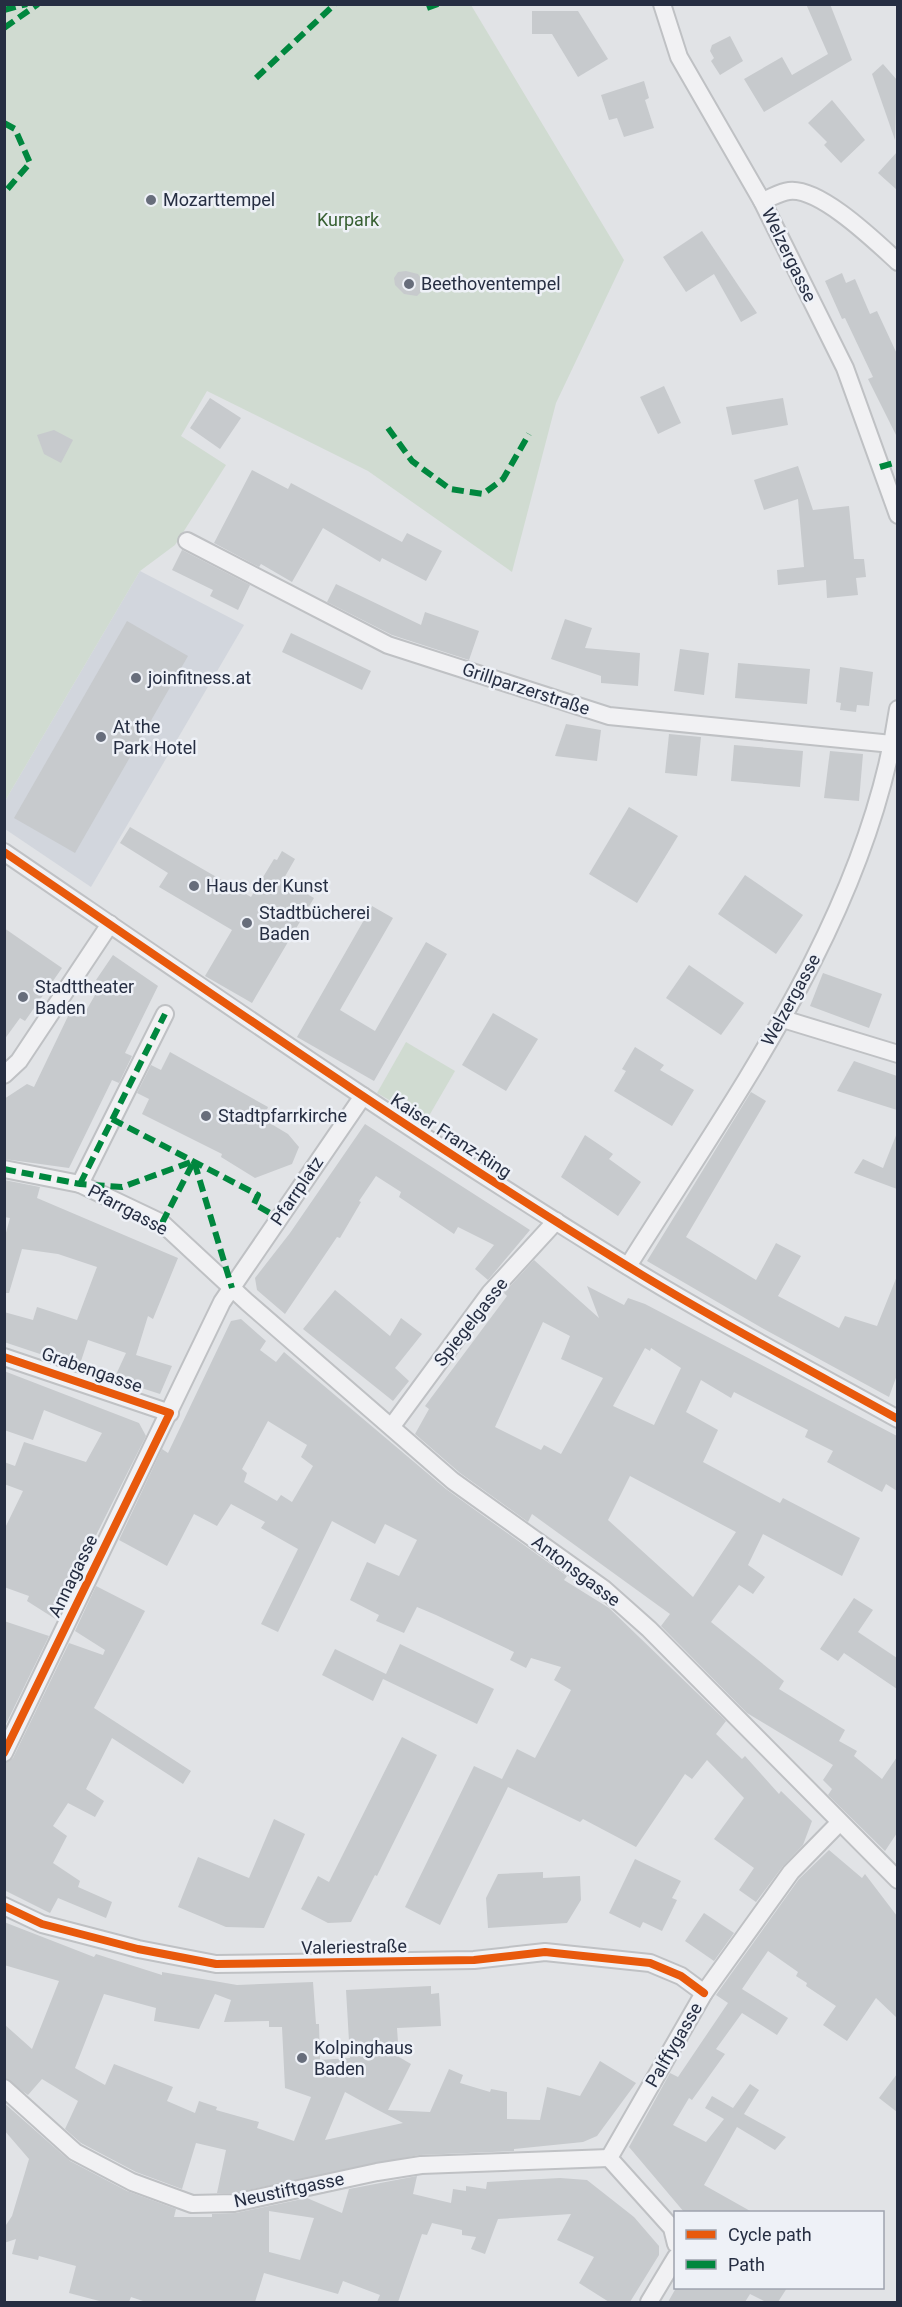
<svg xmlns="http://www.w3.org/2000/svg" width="902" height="2307" font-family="Roboto,sans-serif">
<rect width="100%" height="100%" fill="#e1e3e6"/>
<polygon fill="#d2d6dd" points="140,571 244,625 91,887 5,829 5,801"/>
<g fill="#d0dbd1">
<polygon points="5,5 471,5 624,260 556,403 512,572 368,471 207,391 181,436 226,465 175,545 140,571 5,801"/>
<polygon points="406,1042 455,1071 426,1121 377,1093"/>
</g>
<g fill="#c7cacd" fill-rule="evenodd">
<polygon points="806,4 830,4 852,60 764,112 744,79 782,57 792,75 828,54"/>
<polygon points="532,11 578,11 608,59 578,77 552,34 532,34"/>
<polygon points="730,36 743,61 720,75 711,61 714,58 710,51 712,45"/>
<polygon points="883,64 897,80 895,140 872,74"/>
<polygon points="644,81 649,98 645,100 654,128 624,137 617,118 609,120 601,95"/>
<polygon points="832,100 865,140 841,163 824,145 827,142 808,123"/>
<polygon points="897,152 897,190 878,173"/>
<polygon points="702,231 740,288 757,313 741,322 714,274 686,292 663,257"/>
<polygon points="406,271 418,274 424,283 425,288 417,296 404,294 395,285 394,278 398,272"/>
<polygon points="842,273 846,283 855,279 870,314 877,311 897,354 897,437 868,379 873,377 845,318 842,319 825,281"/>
<polygon points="664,386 681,423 658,434 640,397"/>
<polygon points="210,398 241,418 220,449 190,428"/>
<polygon points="783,398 788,425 732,435 726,407"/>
<polygon points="54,430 73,440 61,463 44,454 37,435"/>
<polygon points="798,466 813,510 849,506 854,559 864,559 866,577 856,578 858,595 827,598 826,580 778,585 777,570 804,567 798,499 764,510 754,480"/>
<polygon points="252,470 288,489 291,483 402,542 407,533 442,551 426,581 382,558 380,562 323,528 292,582 261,564 259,567 214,543"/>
<polygon points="182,550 250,585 238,610 210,596 213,590 172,570"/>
<polygon points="336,584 421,625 425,612 479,631 469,660 392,635 327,602"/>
<polygon points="565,619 592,628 585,648 640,653 638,686 601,683 601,676 551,659"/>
<polygon points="127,621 188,656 75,853 14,818"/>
<polygon points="291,633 371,671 362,690 282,652"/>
<polygon points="680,649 709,653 704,695 674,691"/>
<polygon points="738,663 810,669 807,704 735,698"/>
<polygon points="840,667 873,672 869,706 857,705 856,712 840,710 841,703 836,702"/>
<polygon points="566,724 601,730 597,761 555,756"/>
<polygon points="669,734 701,737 697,776 665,773"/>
<polygon points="734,745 803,751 800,787 731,781"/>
<polygon points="830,751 863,754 859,801 824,798"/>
<polygon points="629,807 678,836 637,903 589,874"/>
<polygon points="130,827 251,897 274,859 277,860 282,851 295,859 283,880 314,898 252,1003 205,976 232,930 159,887 168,873 120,843"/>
<polygon points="745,875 803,915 776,954 718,914"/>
<polygon points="372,906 393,918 340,1010 375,1031 426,942 447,954 374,1081 297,1037"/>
<polygon points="4,928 62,968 25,1021 20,1018 4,1040"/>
<polygon points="113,955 158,986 125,1053 132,1056 119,1083 112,1080 69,1168 4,1159 4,1099 27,1084 34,1087 71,1010 83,1016 102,983 96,980"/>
<polygon points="689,965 744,1003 721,1035 666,998"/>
<polygon points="823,973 882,994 869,1028 810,1006"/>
<polygon points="493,1013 538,1039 506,1091 462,1065"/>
<polygon points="635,1047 664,1065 660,1070 694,1090 672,1126 614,1091 626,1071 622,1069"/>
<polygon points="170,1052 268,1107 263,1119 288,1134 299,1147 292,1164 255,1178 221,1157 222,1154 142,1114 149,1099 137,1093 151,1065 161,1070"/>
<polygon points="854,1061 897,1076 897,1110 837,1091"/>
<polygon points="751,1092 766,1101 686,1237 756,1280 776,1243 801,1256 778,1296 839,1328 845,1316 877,1326 897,1276 897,1375 889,1397 762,1328 647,1261"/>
<polygon points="365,1124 530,1230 488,1280 475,1269 494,1245 458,1227 454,1234 399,1197 401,1192 376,1176 359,1201 361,1202 340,1238 337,1237 285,1314 257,1290 255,1278 290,1233"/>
<polygon points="897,1133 897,1189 854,1173 863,1159 883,1168"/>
<polygon points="585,1135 613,1154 609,1159 641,1182 618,1216 561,1177"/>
<polygon points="4,1180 40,1187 37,1198 178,1258 153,1319 148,1316 136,1355 172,1366 160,1394 114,1379 126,1353 88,1340 79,1367 4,1342 4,1312 33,1320 37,1307 77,1320 97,1267 58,1254 22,1249 9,1293 4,1293 4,1240 10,1218 4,1217"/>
<path d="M534,1260L599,1318L587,1286L624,1305L628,1298L645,1304L897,1436V1491L886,1484L882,1492L827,1462L833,1451L805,1437L808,1430L734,1392L731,1398L701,1380L686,1412L718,1430L703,1462L780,1503L783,1498L860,1538L842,1576L763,1534L748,1565L765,1577L753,1594L739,1585L711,1622L784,1681L779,1689L845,1730L839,1741L857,1751L854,1756L882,1779L897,1757V1833L885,1851L828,1795L832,1789L823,1780L833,1765L747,1713L661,1626L670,1614L532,1514L528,1522L460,1473L415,1434L429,1409L425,1406L507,1296L504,1293ZM543,1322L570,1336L561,1359L603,1378L561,1454L544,1445L541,1450L495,1427ZM645,1348L650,1351L651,1348L681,1368L654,1425L613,1406ZM630,1476L736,1532L693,1597L608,1520Z"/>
<polygon points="335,1290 390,1336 401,1318 422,1334 395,1368 409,1381 393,1401 303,1329"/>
<path d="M241,1319L266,1341L260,1350L276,1362L284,1352L446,1489L567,1576L564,1580L609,1608L726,1721L716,1734L742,1759L745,1756L779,1794L781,1791L812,1821L803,1845L783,1866L756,1902L739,1890L754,1868L714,1839L744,1798L707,1760L692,1779L685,1774L636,1847L583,1819L580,1822L508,1787L440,1925L405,1907L474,1766L502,1779L517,1749L535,1758L571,1690L554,1680L561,1667L531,1658L526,1668L510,1660L514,1652L436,1615L417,1607L404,1633L376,1621L379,1615L350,1600L367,1562L399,1576L417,1540L385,1524L375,1544L332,1521L278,1632L261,1624L298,1549L261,1528L265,1522L231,1504L217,1526L194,1514L167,1566L119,1540L162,1449L168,1453L231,1321ZM268,1421L307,1445L301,1457L313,1466L292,1502L281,1495L277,1501L244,1482L247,1473L242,1469Z"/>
<polygon points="4,1371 139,1423 146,1436 76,1575 78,1576 57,1620 27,1601 29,1596 4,1587 4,1530 23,1491 4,1484 4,1462 15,1466 24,1442 86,1462 102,1433 44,1410 33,1440 4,1430"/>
<polygon points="96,1586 145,1611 94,1708 191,1771 183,1784 112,1738 86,1789 104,1801 95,1817 68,1803 53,1826 67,1836 53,1863 80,1881 78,1887 112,1902 106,1918 58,1898 50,1913 4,1890 4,1763 13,1758 69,1643 103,1655 105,1650 75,1631"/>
<polygon points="854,1598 873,1610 858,1632 897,1658 897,1689 844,1653 838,1661 820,1649"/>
<polygon points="4,1621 49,1636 4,1728"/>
<polygon points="400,1644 494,1689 477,1724 383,1679 373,1701 322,1675 335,1649 386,1674"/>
<polygon points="402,1737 437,1755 377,1876 375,1875 351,1922 328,1923 301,1909 318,1876 329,1882"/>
<polygon points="274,1819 305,1834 264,1928 226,1927 178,1907 198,1857 249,1878"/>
<polygon points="829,1850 862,1878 865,1874 897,1916 897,2018 876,1998 847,2041 823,2025 836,2006 806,1986 807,1983 796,1976 798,1972 768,1951 742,1989 788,2018 777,2035 742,2013 716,2049 725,2054 692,2100 689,2098 673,2125 706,2142 724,2119 705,2108 712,2096 733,2108 750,2084 759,2090 744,2114 786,2137 775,2150 737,2127 704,2185 752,2212 684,2212 629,2147 670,2073 678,2077 728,2003 716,1995 799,1879"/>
<polygon points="635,1859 681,1881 672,1898 677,1900 662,1931 643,1922 640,1928 609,1913"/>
<polygon points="543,1872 543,1878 580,1876 581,1900 567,1923 488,1928 486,1898 498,1874"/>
<polygon points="704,1913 734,1933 714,1961 685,1941"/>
<path d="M4,1922L94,1957L96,1954L162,1975V1972L237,1985L313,1982L316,2024H319L320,2060L350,2058L346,1990L431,1986V1994L439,1993L441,2026L397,2028L399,2057L411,2064L388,2110L430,2112L449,2069L463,2075L460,2083L490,2092L491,2089L507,2092V2119L540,2120L547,2087L580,2096L600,2061L636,2083L597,2136L583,2142L514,2149V2151L419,2155L233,2193H217L226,2150L196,2143L182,2189L136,2172L81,2143L65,2129L78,2101L42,2079L28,2095L4,2078V2024L32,2049L59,1981L4,1965ZM104,1994L156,2008L154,2021L199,2029L215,1994L231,2000L224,2022L269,2021V2027H282L285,2088L311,2097L294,2141L257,2128L259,2122L216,2110L217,2107L199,2101L195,2113L167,2101L173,2087L114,2064L105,2085L75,2068ZM345,2092L376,2109L403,2123L325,2140Z"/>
<polygon points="897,2074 897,2112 879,2098"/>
<path d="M4,2103L70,2161L127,2191L176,2209L174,2217H212V2214L236,2213L307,2198L342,2213L349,2189L417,2176L413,2194L451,2203L453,2189L466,2191V2186L486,2189L487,2182L560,2178L587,2180L634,2217L659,2246V2255L630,2302H609L579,2283L594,2257L557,2240L571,2214L498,2219L485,2254L471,2249L476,2237L462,2235V2230L432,2223L427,2235L422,2234L398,2302H377L380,2295L343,2281L338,2294L264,2273L255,2302H146L131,2297L129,2302H103L69,2293L76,2266L39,2256L38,2260L12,2254L16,2239L4,2243V2228L12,2216L29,2159L4,2130ZM269,2211L314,2218L300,2260L269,2252Z"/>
<polygon points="676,2288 787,2288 778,2302 766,2302 750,2294 745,2302 668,2302"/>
</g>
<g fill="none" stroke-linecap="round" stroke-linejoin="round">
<defs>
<g id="street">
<polyline points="662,4 679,57 762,201 845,368 898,515"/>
<path d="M762,201C771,198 780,192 789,191C820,187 876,242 898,262"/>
<polyline points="187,541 388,645 609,716 892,744"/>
<path d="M4,852C209,992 413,1134 624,1264C713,1319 806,1368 898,1419"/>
<polyline points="783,1019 898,1054"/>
<polyline points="4,1075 19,1061 110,924"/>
<polyline points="4,1169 80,1184 162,1223 247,1302 453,1481 604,1589 649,1629 898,1880"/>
<polyline points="80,1184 165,1014"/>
<path d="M628,1266C736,1094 868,915 898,709"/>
<polyline points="4,1357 170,1413"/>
<polyline points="392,1426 490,1293 556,1221"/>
<polyline points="4,1753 222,1302 363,1096"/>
<polyline points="4,1906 42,1924 138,1949 216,1964 474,1960 545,1952 650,1963 681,1976 704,1993"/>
<polyline points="4,2088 75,2152 132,2182 192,2204 234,2203 377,2172 421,2165 609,2158"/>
<polyline points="676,2244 672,2228 609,2158 704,1993 791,1872 839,1823"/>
<polyline points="649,2302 676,2257"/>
</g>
</defs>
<use href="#street" stroke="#bfc1c4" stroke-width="20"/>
<use href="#street" stroke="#f1f1f3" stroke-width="16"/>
<g stroke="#00873e" stroke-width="6" stroke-dasharray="12 6" stroke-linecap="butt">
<polyline points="427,8 438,4"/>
<polyline points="4,10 27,4"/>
<polyline points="4,28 38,4"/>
<polyline points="256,78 335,4"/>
<polyline points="4,123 15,129 30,163 4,193"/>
<polyline points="388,428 412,461 450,489 483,494 503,479 529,434"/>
<polyline points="880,467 897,462"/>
<polyline points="112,1119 258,1195 254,1204 279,1218"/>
<polyline points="4,1169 80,1184 122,1187 194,1161 232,1288"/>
<polyline points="80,1184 165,1014"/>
<polyline points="162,1223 194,1161"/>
</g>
<defs>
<g id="cycleway">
<path d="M4,852C209,992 413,1134 624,1264C713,1319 806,1368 898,1419"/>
<polyline points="4,1357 170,1413 4,1753"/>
<polyline points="4,1906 42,1924 138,1949 216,1964 474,1960 545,1952 650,1963 681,1976 704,1993"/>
</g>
</defs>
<use href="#cycleway" stroke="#eef1f7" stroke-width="11"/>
<use href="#cycleway" stroke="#e8590c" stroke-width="8"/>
</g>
<g fill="#676d7b" stroke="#eef1f7" stroke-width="2">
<circle cx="151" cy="200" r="6"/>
<circle cx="409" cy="284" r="6"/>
<circle cx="136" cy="678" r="6"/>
<circle cx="101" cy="737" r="6"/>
<circle cx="194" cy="886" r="6"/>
<circle cx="247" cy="923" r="6"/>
<circle cx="23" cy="997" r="6"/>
<circle cx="206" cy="1116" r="6"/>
<circle cx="302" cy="2058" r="6"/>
</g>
<g text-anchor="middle" stroke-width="5" stroke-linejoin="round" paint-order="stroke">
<g font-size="18" fill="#262e42" stroke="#eef1f7" text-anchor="start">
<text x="163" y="206">Mozarttempel</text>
<text x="421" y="290">Beethoventempel</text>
<text x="148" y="684">joinfitness.at</text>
<text x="113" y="733">At the<tspan x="113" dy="21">Park Hotel</tspan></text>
<text x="206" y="892">Haus der Kunst</text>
<text x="259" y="919">Stadtbücherei<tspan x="259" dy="21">Baden</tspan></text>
<text x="35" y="993">Stadttheater<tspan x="35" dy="21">Baden</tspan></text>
<text x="218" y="1122">Stadtpfarrkirche</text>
<text x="314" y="2054">Kolpinghaus<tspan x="314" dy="21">Baden</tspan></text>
</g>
<g font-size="18" fill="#375f32" stroke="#eef1f7">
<text x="348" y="226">Kurpark</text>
</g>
<g font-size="18" fill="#262e42" stroke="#eef1f7">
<text transform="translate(789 255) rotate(64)" y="6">Welzergasse</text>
<text transform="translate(526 689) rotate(18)" y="6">Grillparzerstraße</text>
<text transform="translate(791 1000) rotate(-61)" y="6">Welzergasse</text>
<text transform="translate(451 1136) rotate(33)" y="6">Kaiser Franz-Ring</text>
<text transform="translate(297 1191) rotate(-56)" y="6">Pfarrplatz</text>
<text transform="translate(128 1210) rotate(28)" y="6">Pfarrgasse</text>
<text transform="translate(471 1322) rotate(-52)" y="6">Spiegelgasse</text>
<text transform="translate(92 1370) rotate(19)" y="6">Grabengasse</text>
<text transform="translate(576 1571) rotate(37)" y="6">Antonsgasse</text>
<text transform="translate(73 1576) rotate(-64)" y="6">Annagasse</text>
<text transform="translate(354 1947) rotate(-1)" y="6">Valeriestraße</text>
<text transform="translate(674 2045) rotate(-60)" y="6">Palffygasse</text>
<text transform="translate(289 2190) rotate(-12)" y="6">Neustiftgasse</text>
</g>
</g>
<rect width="902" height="2307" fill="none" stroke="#262e42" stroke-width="12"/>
<rect x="674" y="2211" width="210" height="78" fill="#eef1f7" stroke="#9ea3af" stroke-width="1.5"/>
<rect x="686" y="2230" width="30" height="9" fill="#e8590c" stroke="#9ea3af" stroke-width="1.5"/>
<text x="728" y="2241" font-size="18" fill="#262e42">Cycle path</text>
<rect x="686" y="2260" width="30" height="9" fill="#00873e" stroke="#9ea3af" stroke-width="1.5"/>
<text x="728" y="2271" font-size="18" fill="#262e42">Path</text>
</svg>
